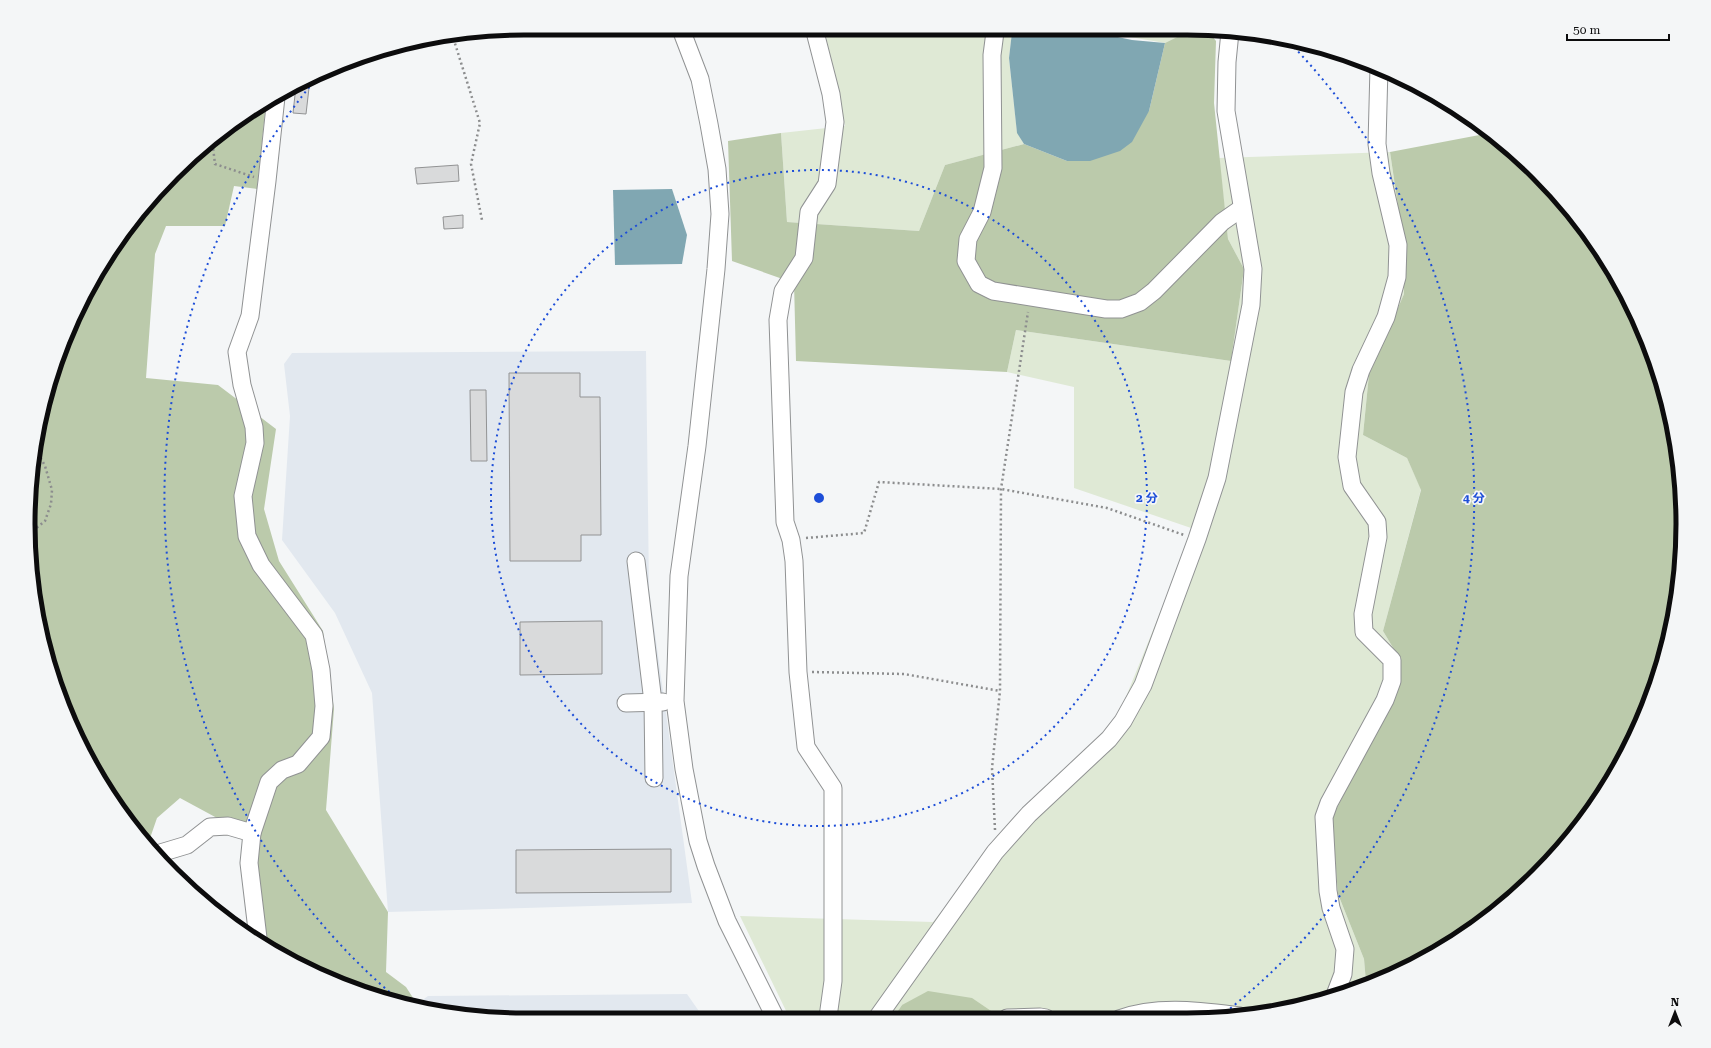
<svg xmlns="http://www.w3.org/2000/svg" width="1711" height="1048" font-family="'Roboto Serif','Noto Sans JP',serif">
<rect width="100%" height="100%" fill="#f4f6f7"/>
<g fill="#e2e8ef">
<polygon points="646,351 649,589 692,903 388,912 372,693 335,613 282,540 290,416 284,364 292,353"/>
<polygon points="687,994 703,1017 459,1016 417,1004 428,996"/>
</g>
<g fill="#dfe9d5">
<polygon points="825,32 1012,32 1009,58 1017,132 1024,144 945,165 919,231 787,222 781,133 845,126"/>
<polygon points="1101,32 1198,32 1181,35 1165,43"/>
<polygon points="1390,152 1404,246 1404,294 1369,374 1363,435 1407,458 1421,489 1383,631 1398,656 1338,894 1364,959 1366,982 1316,1003 1220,1019 998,1018 997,1015 902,1005 893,1018 789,1017 740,916 933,922 1005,834 1117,719 1194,529 1074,488 1074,387 1007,372 1016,330 1231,361 1244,269 1228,239 1219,158"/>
</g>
<g fill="#bbcaab">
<polygon points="1198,32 1209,32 1216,41 1214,103 1228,239 1244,269 1231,361 1016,330 1007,372 796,361 794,283 732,261 728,141 781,133 787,222 919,231 945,165 1024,144 1067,161 1149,111 1165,43 1181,35"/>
<polygon points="266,103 257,189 234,186 225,226 166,226 155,254 146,378 218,385 276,429 264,509 279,561 323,631 334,709 326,810 388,912 386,972 406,987 417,1004 334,982 263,941 254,838 180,798 157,818 148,844 112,800 54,683 32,589 28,524 32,459 54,365 112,248 173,173 222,130"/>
<polygon points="1491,132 1560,197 1616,276 1657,364 1679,459 1682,556 1666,652 1632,743 1581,826 1514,897 1435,954 1366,982 1364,959 1338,894 1332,818 1399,685 1398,656 1383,631 1421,490 1407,458 1363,435 1369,374 1404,294 1404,246 1390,152 1490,133"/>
<polygon points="928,991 972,998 997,1015 998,1018 893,1018 902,1005"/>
</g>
<g fill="#80a7b2">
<polygon points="1012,32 1094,32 1132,40 1165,43 1149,111 1132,142 1120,151 1090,161 1067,161 1024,144 1017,133 1009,58"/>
<polygon points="672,189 687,235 682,264 615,265 613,190"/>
</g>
<g fill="#d9dadb" stroke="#929394">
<polygon points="296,86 309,88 306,114 293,113"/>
<polygon points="458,165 459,181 417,184 415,168"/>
<polygon points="463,215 463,228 444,229 443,217"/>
<polygon points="509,373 580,373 580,397 600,397 601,535 581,535 581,561 510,561"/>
<polygon points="470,390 486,390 487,461 471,461"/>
<polygon points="602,621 602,674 520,675 520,622"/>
<polygon points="671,849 671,892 516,893 516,850"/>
</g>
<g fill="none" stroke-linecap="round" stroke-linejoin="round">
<defs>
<g id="minor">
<polyline points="682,32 700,79 709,124 717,169 720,214 716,269 697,446 679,576 675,701 684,769 698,841 706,866 727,921 775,1017"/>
<polyline points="815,32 831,94 835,122 827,184 809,212 804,258 783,291 778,320 785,522 791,540 794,561 798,672 806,747 833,788 833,981 828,1017"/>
<polyline points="995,32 992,55 993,168 982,212 968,239 966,261 979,284 993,291 1106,309 1121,309 1140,302 1154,291 1222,222 1242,208"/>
<polyline points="636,561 653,702 654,778"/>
<polyline points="626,703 663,702"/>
<polyline points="157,854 187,845 210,827 228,826 252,833"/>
<polyline points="258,938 249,863 252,833 269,782 282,770 298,764 321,737 324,706 321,670 314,635 261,565 247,536 243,496 255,443 254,427 242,385 237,352 250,316 267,181 276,97"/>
<polyline points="1335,995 1343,974 1345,949 1331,908 1328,891 1324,817 1329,803 1385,700 1392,681 1392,660 1364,632 1363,614 1378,537 1377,522 1352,486 1347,457 1354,392 1361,370 1386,317 1397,277 1398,245 1381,173 1377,144 1379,67"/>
<polyline points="877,1018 995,852 1029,814 1109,739 1123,721 1143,685 1197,539 1217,478 1251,305 1253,269 1226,111 1227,62 1230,32"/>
<polyline points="1007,1018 1040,1017 1046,1018"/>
<path d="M1119,1019C1158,1005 1199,1011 1240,1016"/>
</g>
</defs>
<use href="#minor" stroke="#909293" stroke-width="19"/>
<g stroke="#8c8d8e" stroke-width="2.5" stroke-dasharray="2 3" stroke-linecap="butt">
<polyline points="452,34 480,123 471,164 482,220"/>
<polyline points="212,139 215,164 254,177"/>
<polyline points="29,534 45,521 51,504 52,490 45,466 35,447"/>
<polyline points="806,538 864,533 879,482 1001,489 1107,508 1184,535"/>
<polyline points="812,672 904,674 1000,691"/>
<polyline points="995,830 992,768 1000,691 1001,489 1028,312"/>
</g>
<use href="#minor" stroke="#fff" stroke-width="17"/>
</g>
<g fill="none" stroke="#1d4ed8" stroke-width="2" stroke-dasharray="2 4">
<circle cx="819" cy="498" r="328"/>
<path d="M394 996A655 655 0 0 1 321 73M1290 43A655 655 0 0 1 1218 1018"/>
</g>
<path d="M0 0H1711V1048H0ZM524 35H1187A489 489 0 0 1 1676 524V524A489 489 0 0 1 1187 1013H524A489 489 0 0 1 35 524V524A489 489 0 0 1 524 35Z" fill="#f4f6f7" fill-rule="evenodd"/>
<path fill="none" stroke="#0c0c0d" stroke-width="5" d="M524 35H1187A489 489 0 0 1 1676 524V524A489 489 0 0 1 1187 1013H524A489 489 0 0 1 35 524V524A489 489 0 0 1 524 35Z"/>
<circle cx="819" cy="498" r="6" fill="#1d4ed8" stroke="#f4f6f7" stroke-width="2"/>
<g font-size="12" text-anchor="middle" font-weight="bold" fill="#1d4ed8" stroke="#f4f6f7" stroke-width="3.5" stroke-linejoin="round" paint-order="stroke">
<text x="1147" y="502">2 分</text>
<text x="1474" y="502">4 分</text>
</g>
<g transform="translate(1675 1012)" stroke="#f4f6f7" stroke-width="3" paint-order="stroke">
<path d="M0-3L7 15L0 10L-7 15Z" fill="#0c0c0d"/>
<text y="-6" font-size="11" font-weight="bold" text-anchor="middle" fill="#0c0c0d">N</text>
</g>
<path d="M1567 34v6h102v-6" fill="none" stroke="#0c0c0d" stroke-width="2"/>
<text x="1573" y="34" font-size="12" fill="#0c0c0d" stroke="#f4f6f7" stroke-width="3" paint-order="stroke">50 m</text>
</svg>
